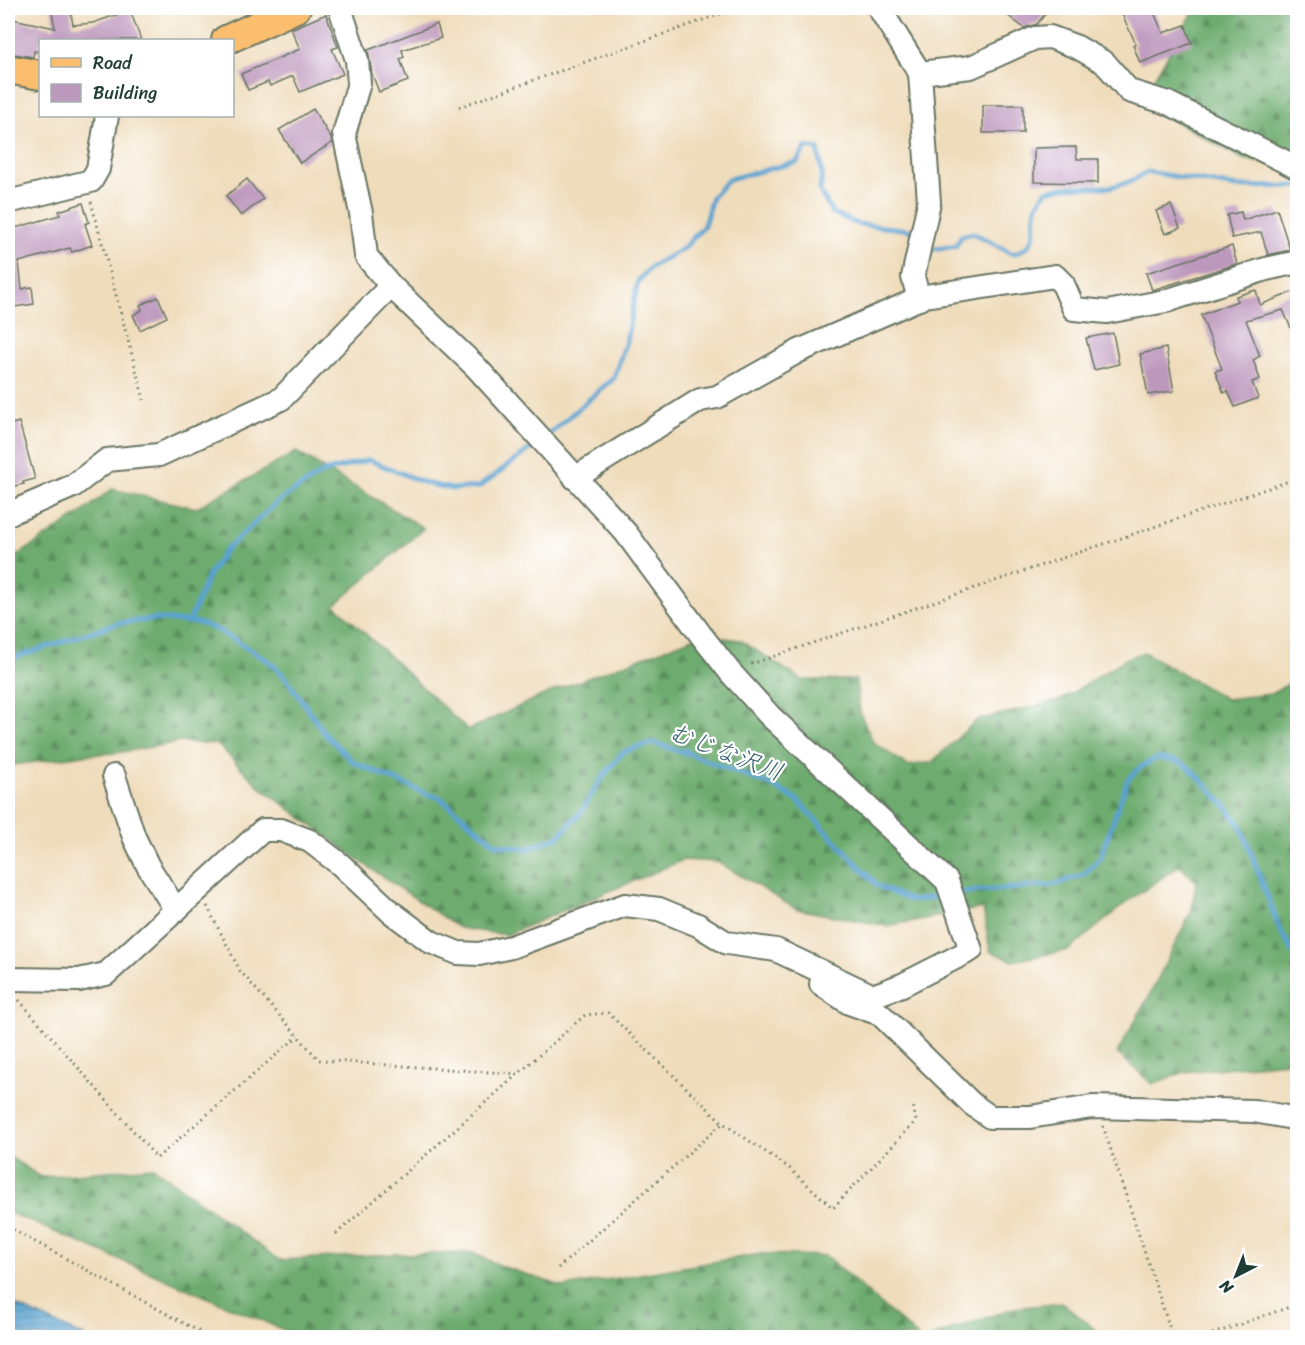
<svg xmlns="http://www.w3.org/2000/svg" width="1305" height="1345" font-family="Sriracha,'Klee One',sans-serif">
<defs>
<pattern id="forest-firs" width="22" height="20" patternUnits="userSpaceOnUse" patternTransform="scale(1.5)"><rect width="22" height="20" fill="#6dac6e"/><path d="M5 1l3.5 6h-7zM16 11l3.5 6h-7z" fill="#598d5b"/></pattern>
<pattern id="water-rules" width="6" height="5" patternUnits="userSpaceOnUse" patternTransform="scale(1.5)"><rect width="6" height="5" fill="#5aa2d0"/><path d="M0 2.5h6" fill="none" stroke="#4a85aa"/></pattern>
</defs>
<rect width="100%" height="100%" fill="#fff"/>
<filter id="ink" filterUnits="userSpaceOnUse"><feTurbulence type="fractalNoise" baseFrequency=".0167" numOctaves="2"/><feDisplacementMap in="SourceGraphic" scale="12" xChannelSelector="R" yChannelSelector="G"/><feConvolveMatrix kernelMatrix="1 2 1 2 8 2 1 2 1" color-interpolation-filters="sRGB"/></filter>
<filter id="wash" filterUnits="userSpaceOnUse"><feTurbulence type="fractalNoise" baseFrequency=".008" numOctaves="4" result="noise"/><feDisplacementMap in="SourceGraphic" scale="24" xChannelSelector="R" yChannelSelector="G"/><feGaussianBlur stdDeviation="1.35" result="paint"/><feColorMatrix in="noise" values="0 0 0 0 0 0 0 0 0 0 0 0 0 0 0 0 0 1.4 0 .05"/><feComposite in="paint" operator="in"/></filter>
<g filter="url(#wash)">
<rect width="100%" height="100%" fill="#efdcbb"/>
<g fill="url(#forest-firs)" stroke="#467451" stroke-width="1.5">
<polygon points="1196,8 1297,8 1297,170 1243,159 1160,113 1145,93"/>
<polygon points="296,452 424,528 335,605 468,730 548,693 701,635 740,640 802,680 856,680 860,713 873,742 908,766 932,762 977,720 1061,700 1127,658 1144,652 1226,699 1271,694 1297,679 1297,1061 1185,1072 1152,1084 1117,1053 1149,996 1192,910 1196,881 1179,866 1127,902 1069,950 1013,961 990,951 983,908 887,926 796,909 718,862 683,860 506,935 459,928 364,864 260,787 217,744 181,742 116,753 84,755 8,766 8,562 80,514 112,489 196,508"/>
<polygon points="8,1156 41,1177 153,1167 279,1260 396,1254 473,1253 501,1266 564,1287 761,1254 826,1256 918,1337 300,1337 8,1212"/>
<polygon points="1063,1303 1104,1337 931,1337 1014,1308"/>
</g>
<polygon fill="url(#water-rules)" stroke="#3c7082" stroke-width="1.5" points="8,1302 86,1337 8,1337"/>
<g fill="none" stroke-linecap="round" stroke-linejoin="round">
<g stroke="#5aa2d0" stroke-width="5">
<path d="M926,249L927,250L956,246L961,236L973,233L1013,254C1042,244 1031,230 1036,208C1038,202 1043,196 1046,191L1065,187H1111L1129,182L1148,172L1237,187L1298,186"/>
<polyline points="547,436 614,378 626,341 638,281 652,266 683,249 704,226 712,197 729,179 797,162 806,147 818,149 822,174 820,191 832,213 858,224 910,230 916,237"/>
<polyline points="189,622 208,576 226,549 280,500 324,472 369,460 425,483 452,489 479,487 537,444"/>
<polyline points="8,660 118,623 156,619 199,623 218,630 270,662 286,678 325,734 353,762 429,795 439,797 496,844 527,849 558,837 581,812 601,779 623,752 641,746 654,743 685,753 685,750 689,754 773,786 798,801 878,886 912,901 947,895"/>
<polyline points="956,893 1053,885 1083,875 1100,858 1128,779 1142,766 1158,758 1180,762 1192,770 1225,805 1241,826 1280,930 1298,961"/>
</g>
</g>
<g id="blocks">
<g fill="#bd98bd">
<polygon points="51,8 70,8 73,25 93,23 130,10 141,40 40,40 40,52 34,51 33,57 8,53 13,19 55,28"/>
<polygon points="998,8 1038,8 1046,13 1037,24 1024,28"/>
<polygon points="1119,8 1152,8 1163,33 1185,25 1192,43 1140,63 1133,45 1136,44"/>
<polygon points="326,14 338,47 332,49 343,74 300,92 293,76 270,86 268,82 248,90 241,74 300,49 291,29"/>
<polygon points="437,24 441,38 402,50 404,57 400,59 408,81 379,92 372,74 368,50"/>
<rect x="983" y="105" width="40" height="28"/>
<polygon points="313,109 331,138 332,143 300,163 279,130"/>
<polygon points="1076,147 1077,159 1098,159 1098,183 1034,182 1034,148"/>
<polygon points="247,179 263,199 241,216 226,196"/>
<polygon points="83,203 89,222 85,224 92,245 72,252 70,248 19,262 22,289 32,287 34,304 8,308 8,230 60,215 59,211"/>
<polygon points="1171,205 1180,228 1165,234 1156,211"/>
<polygon points="1277,209 1290,250 1268,255 1261,232 1232,238 1227,215 1241,212 1243,220"/>
<polygon points="1232,246 1237,264 1152,290 1146,273"/>
<polygon points="1256,290 1260,305 1298,290 1298,344 1283,310 1246,320 1260,356 1253,360 1260,379 1252,382 1258,398 1235,407 1228,391 1224,393 1215,371 1222,369 1201,315 1237,301 1236,296"/>
<polygon points="158,297 167,317 140,330 133,315 142,310 140,305"/>
<polygon points="1113,333 1119,364 1094,370 1086,338"/>
<polygon points="1166,348 1174,391 1148,395 1140,354"/>
<polygon points="19,422 35,479 23,482 24,484 10,487 8,477 8,425"/>
</g>
</g>
</g>
<g filter="url(#ink)">
<use href="#blocks" fill-opacity="0" stroke="#687563" stroke-width="1.5"/>
<g fill="none" stroke-linecap="round" stroke-linejoin="round">
<defs>
<g id="minor">
<polyline points="879,8 920,73 971,67 1035,38 1050,37 1077,47 1105,63 1129,91 1168,103 1298,168"/>
<polyline points="8,202 91,181 98,169 107,116"/>
<polyline points="919,299 913,277 929,202 920,73"/>
<polyline points="575,478 700,400 717,397 799,351 925,296 1055,276 1063,284 1074,309 1107,312 1166,301 1266,269 1298,262"/>
<polyline points="8,514 73,486 107,460 159,455 281,399 391,286"/>
<polyline points="114,776 134,837 148,866 176,910"/>
<polyline points="8,979 79,980 106,974 263,830 281,830 310,841 341,865 391,912 431,942 458,953 479,954 511,947 625,905 659,909 698,925 727,943 776,950 873,996 902,985 971,950 947,881 770,716 730,672 701,635 626,533 476,367 391,286 366,256 361,213 344,134 359,83 357,60 340,8"/>
<polyline points="821,984 849,1003 880,1014 972,1104 990,1117 1030,1117 1092,1107 1254,1111 1298,1119"/>
</g>
<g id="major">
<polyline points="226,40 296,8"/>
<polyline points="8,69 40,75"/>
</g>
</defs>
<use href="#minor" stroke="#687563" stroke-width="26"/>
<use href="#major" stroke="#687563" stroke-width="32"/>
<g stroke="#687563" stroke-width="3" stroke-dasharray="1.5 4.5" stroke-linecap="butt">
<polyline points="459,107 737,8"/>
<polyline points="91,202 144,400"/>
<polyline points="751,664 1298,478"/>
<polyline points="207,906 240,971 319,1060 518,1074"/>
<polyline points="19,1000 157,1158 298,1036"/>
<polyline points="1103,1126 1173,1338"/>
<polyline points="8,1227 211,1338"/>
<polyline points="336,1234 585,1015 608,1013 723,1123 788,1167 833,1208 916,1121 913,1104"/>
<polyline points="558,1268 723,1123"/>
<polyline points="1201,1338 1298,1304"/>
</g>
<use href="#minor" stroke="#fff" stroke-width="22"/>
<use href="#major" stroke="#fabe6e" stroke-width="28"/>
</g>
</g>
<g text-anchor="middle" stroke-width="4.5" stroke-linejoin="round" paint-order="stroke">
<g font-size="24" font-style="italic" fill="#34606b" stroke="#fff">
<text transform="translate(726 752) rotate(21)" y="8">むじな沢川</text>
</g>
</g>
<rect width="1305" height="1345" fill="none" stroke="#fff" stroke-width="30"/>
<rect x="39" y="39" width="195" height="78" fill="#ffffff" stroke="#a5b1ae" stroke-width="1.5"/>
<rect x="51" y="58" width="30" height="9" fill="#fabe6e" stroke="#a5b1ae" stroke-width="1.5"/>
<text x="93" y="69" font-size="18" fill="#1f3d34">Road</text>
<rect x="51" y="84" width="30" height="18" fill="#bd98bd" stroke="#a5b1ae" stroke-width="1.5"/>
<text x="93" y="99" font-size="18" fill="#1f3d34">Building</text>
<g transform="translate(1236 1276) rotate(222)" stroke="#ffffff" stroke-width="4.5" paint-order="stroke">
<path d="M0-4.5L10 22L0 15L-10 22Z" fill="#1f3d34"/>
<text y="-9" font-size="16" font-weight="bold" text-anchor="middle" fill="#1f3d34">N</text>
</g>
</svg>
